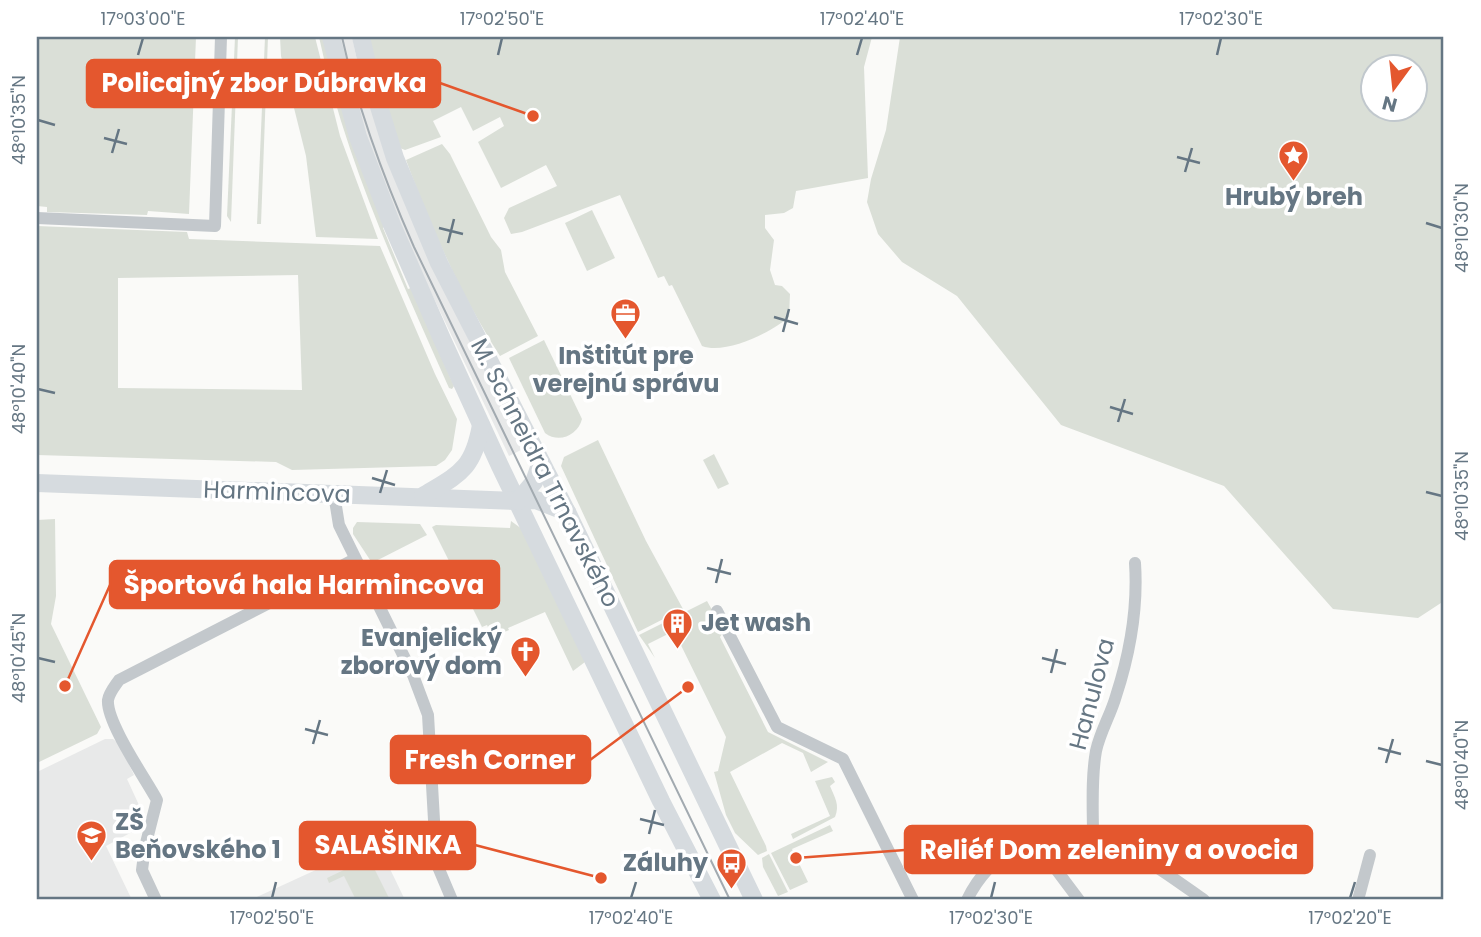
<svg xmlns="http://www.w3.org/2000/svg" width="1481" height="937" font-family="Poppins,sans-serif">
<rect width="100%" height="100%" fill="#fafaf8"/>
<g fill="#e8e9e9">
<polygon points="337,37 352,37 358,65 459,320 516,435 521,450 509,456 416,261 368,145"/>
<polygon points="105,739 113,739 119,744 134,775 127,779 144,816 145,825 106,846 132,900 37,900 37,772"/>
<polygon points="377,842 405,900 250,900"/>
</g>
<g fill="#dadfd7" fill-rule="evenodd">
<polygon points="37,37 196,37 189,214 148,211 147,215 47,212 47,207 37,206"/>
<polygon points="235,37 238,37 231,222 227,216"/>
<polygon points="265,37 268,37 261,224 257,224"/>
<polygon points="280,37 315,37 340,136 378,239 316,237 306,156 281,56"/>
<path d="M319,37H324L385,226L383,228L408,289L411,288L454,386L452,389L449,388C398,273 345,160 319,37Z"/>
<path d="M369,37H872L864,67L868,178L796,191L793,208L784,213L765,215V228L774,240L770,270L775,285L782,286L790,294L789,317C772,332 726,355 702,346L672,285L669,286L664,276L658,278L620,195L522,232L511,234L504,218L509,208L557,186L546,165L501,188L478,142L504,126L500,117L473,131L461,107L433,121L441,137L405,150L400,148L383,97Z"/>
<path d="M900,37H1444V601L1418,618L1333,609L1224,486L1061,425L957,296L902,262L878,234L867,202L871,179L886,130ZM1372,66H1414V108H1372Z"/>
<path d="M442,144L450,154L491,237L501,250L505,272L538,336L500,356C461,295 431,228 406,160Z"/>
<polygon points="592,210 615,258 587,271 565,223"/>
<path d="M37,226L187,232L189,239L380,246L435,374L457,419L452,450L445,460L436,466L292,470L276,462L37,455ZM298,275L302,390L118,388V278Z"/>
<path d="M544,340L582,419C578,435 559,444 545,433L509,358Z"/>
<polygon points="598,440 646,541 683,609 638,632 561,466 564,457"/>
<polygon points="714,454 729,484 718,489 703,460"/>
<polygon points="55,519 56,596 51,624 101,727 97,734 37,763 37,520"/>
<polygon points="511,521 522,529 585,662 573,671 545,612 508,628 509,630 496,636 498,640 495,642 487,625 482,627 432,527 436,525 510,528"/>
<polygon points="357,522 420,524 427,535 372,563 353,534 353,528"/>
<polygon points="707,601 724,631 720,637 768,732 828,762 811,772 803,753 782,743 730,772 766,846 767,851 758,855 735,833 726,815 714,772 718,771 726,737 674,631 648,644 655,658 639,635"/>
<path d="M832,777L835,782L830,786C835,798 840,805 835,817L793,839L791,834L830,816L815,781Z"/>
<polygon points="830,825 833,831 792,849 808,882 790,890 771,853"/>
<polygon points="769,854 788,892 778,896 763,867 762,858"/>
<polygon points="369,858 390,900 356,900 344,876 329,883 327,878"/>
</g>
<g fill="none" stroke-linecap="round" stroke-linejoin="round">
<g stroke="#c3c8cc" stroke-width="12">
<polyline points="37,218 215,226 221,37"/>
<polyline points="334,494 339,525 413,675 428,715 434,820 433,855 452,900"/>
<polyline points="717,611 777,727 843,759 913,900"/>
<path d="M1093,837C1093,809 1091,779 1096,751C1100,732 1111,714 1116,696C1130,653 1138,608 1135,563"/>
<polyline points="1044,840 1052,864 1079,900"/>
<path d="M156,900L142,870L145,847L157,800C145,778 106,722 108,700C109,693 115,686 119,680L355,559"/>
<path d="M967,900C981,871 1002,851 1034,842C1047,839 1062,834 1076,834C1119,836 1170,876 1204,900"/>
<polyline points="1358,900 1370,855"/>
</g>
<g stroke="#d6dbdf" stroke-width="18">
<polyline points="331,37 358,137 392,225 442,339 500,466 661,801 712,900"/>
<polyline points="361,37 371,81 395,158 439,263 567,512 754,900"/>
<polyline points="37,483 518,501 536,500 567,512"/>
<path d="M423,496C459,474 473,470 481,425"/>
<polyline points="518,501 534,482 541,462"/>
</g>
<path stroke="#a2aab0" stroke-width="2" d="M342,37C358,110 384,179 414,247L730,900"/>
</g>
<path fill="none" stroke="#657683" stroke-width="2.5" d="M138,55L143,38M498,55L502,38M857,55L862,38M1217,55L1221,38M38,120L55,125M104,138L127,144M112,153L119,129M1177,157L1200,163M1185,172L1192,148M1426,223L1442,228M439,228L463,234M448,243L454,219M774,317L798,324M783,332L789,309M38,389L55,393M1110,407L1133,414M1118,422L1125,399M372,478L395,485M1426,492L1442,496M380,493L387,470M707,568L731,574M716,583L722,559M38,658L55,662M1042,658L1066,664M1051,673L1057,649M305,729L328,735M313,744L320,720M1378,748L1401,754M1426,761L1442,765M1386,763L1393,739M640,819L664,825M649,834L655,810M272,898L276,882M631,898L636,882M991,898L995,882M1350,898L1355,882"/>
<defs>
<symbol id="sight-pin" viewBox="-11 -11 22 30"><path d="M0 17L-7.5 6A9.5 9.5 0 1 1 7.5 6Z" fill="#e4572e" stroke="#fff"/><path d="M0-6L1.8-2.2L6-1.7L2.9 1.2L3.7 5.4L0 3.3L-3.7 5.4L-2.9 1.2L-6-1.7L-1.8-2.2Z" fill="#fff"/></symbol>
<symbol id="office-pin" viewBox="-11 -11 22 30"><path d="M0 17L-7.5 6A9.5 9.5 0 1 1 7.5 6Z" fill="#e4572e" stroke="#fff"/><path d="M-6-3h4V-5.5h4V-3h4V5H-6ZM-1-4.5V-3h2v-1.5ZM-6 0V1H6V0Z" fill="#fff"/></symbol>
<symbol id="building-pin" viewBox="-11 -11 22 30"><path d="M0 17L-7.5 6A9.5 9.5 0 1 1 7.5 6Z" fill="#e4572e" stroke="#fff"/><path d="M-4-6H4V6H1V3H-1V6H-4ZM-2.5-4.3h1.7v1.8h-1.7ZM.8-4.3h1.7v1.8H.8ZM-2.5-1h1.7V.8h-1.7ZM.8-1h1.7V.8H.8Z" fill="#fff"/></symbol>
<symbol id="church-pin" viewBox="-11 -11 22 30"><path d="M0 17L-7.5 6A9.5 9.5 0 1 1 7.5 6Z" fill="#e4572e" stroke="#fff"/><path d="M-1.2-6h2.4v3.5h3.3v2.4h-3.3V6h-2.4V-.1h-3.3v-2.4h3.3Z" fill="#fff"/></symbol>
<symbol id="school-pin" viewBox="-11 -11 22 30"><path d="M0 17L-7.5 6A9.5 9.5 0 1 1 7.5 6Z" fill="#e4572e" stroke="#fff"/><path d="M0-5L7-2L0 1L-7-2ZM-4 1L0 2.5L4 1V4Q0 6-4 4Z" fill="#fff"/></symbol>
<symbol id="bus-pin" viewBox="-11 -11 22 30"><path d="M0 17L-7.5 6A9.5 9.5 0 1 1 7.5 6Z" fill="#e4572e" stroke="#fff"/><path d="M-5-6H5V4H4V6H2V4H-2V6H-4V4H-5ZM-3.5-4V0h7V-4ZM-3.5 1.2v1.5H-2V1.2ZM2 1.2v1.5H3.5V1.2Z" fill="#fff"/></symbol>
</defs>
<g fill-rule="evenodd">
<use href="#sight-pin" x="1276" y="138" width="35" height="47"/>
<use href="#office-pin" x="608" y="296" width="35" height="47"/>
<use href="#building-pin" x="660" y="606" width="35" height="47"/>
<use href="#church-pin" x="508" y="634" width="35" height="47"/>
<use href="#school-pin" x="74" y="818" width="35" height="47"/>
<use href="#bus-pin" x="714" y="846" width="35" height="47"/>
</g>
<g text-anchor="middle" stroke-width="7" stroke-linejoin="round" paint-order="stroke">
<g font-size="24" font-weight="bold" fill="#657683" stroke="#fff">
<text x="1294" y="205">Hrubý breh</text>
<text x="626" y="364">Inštitút pre<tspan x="626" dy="28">verejnú správu</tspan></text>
<text x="701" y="631" text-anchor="start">Jet wash</text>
<text x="502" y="646" text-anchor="end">Evanjelický<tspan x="502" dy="28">zborový dom</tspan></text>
<text x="115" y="830" text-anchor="start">ZŠ<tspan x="115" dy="28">Beňovského 1</tspan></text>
<text x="708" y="871" text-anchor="end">Záluhy</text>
</g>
<g font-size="24" fill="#657683" stroke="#fff">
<text transform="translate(545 473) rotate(63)" y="8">M. Schneidra Trnavského</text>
<text transform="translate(277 492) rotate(2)" y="8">Harmincova</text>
<text transform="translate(1092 694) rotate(-75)" y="8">Hanulova</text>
</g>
</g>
<path fill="none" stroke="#e4572e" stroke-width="2.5" d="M533 116L440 83M65 686L110 585M688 687L590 760M601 878L475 845M796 858L905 850"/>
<g fill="#e4572e" stroke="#fff" stroke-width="2.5">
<circle cx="533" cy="116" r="7"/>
<circle cx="65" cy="686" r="7"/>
<circle cx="688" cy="687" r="7"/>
<circle cx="601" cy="878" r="7"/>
<circle cx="796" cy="858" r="7"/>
</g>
<g fill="#e4572e" stroke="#e4572e" stroke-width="2.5">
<rect x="87" y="60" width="353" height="47" rx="7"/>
<rect x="110" y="561" width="389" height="47" rx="7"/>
<rect x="391" y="736" width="199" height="47" rx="7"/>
<rect x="300" y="822" width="175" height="47" rx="7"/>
<rect x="905" y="826" width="407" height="47" rx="7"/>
</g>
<g font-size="26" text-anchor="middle" font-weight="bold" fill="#fff">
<text x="264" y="92">Policajný zbor Dúbravka</text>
<text x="304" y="594">Športová hala Harmincova</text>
<text x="490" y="769">Fresh Corner</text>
<text x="388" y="854">SALAŠINKA</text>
<text x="1109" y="859">Reliéf Dom zeleniny a ovocia</text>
</g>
<rect width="1481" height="937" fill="none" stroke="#ffffff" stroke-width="77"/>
<g transform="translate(1394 88) rotate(195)"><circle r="33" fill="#ffffff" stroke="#c1c8cd" stroke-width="2"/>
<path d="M0-5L12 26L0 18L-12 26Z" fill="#e4572e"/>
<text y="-10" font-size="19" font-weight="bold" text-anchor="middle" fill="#657683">N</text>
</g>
<rect x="38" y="38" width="1404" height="860" fill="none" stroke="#657683" stroke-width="2.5"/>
<g font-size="18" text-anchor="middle" fill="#657683">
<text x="143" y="25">17°03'00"E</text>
<text x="502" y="25">17°02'50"E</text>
<text x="862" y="25">17°02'40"E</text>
<text x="1221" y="25">17°02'30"E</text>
<text transform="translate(19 120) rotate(-90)" y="6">48°10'35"N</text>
<text transform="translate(1462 228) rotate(-90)" y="6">48°10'30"N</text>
<text transform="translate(19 389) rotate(-90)" y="6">48°10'40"N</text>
<text transform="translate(1462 496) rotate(-90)" y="6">48°10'35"N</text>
<text transform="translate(19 658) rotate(-90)" y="6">48°10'45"N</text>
<text transform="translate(1462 765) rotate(-90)" y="6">48°10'40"N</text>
<text x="272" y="924">17°02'50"E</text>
<text x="631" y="924">17°02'40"E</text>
<text x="991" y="924">17°02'30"E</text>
<text x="1350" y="924">17°02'20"E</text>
</g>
</svg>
